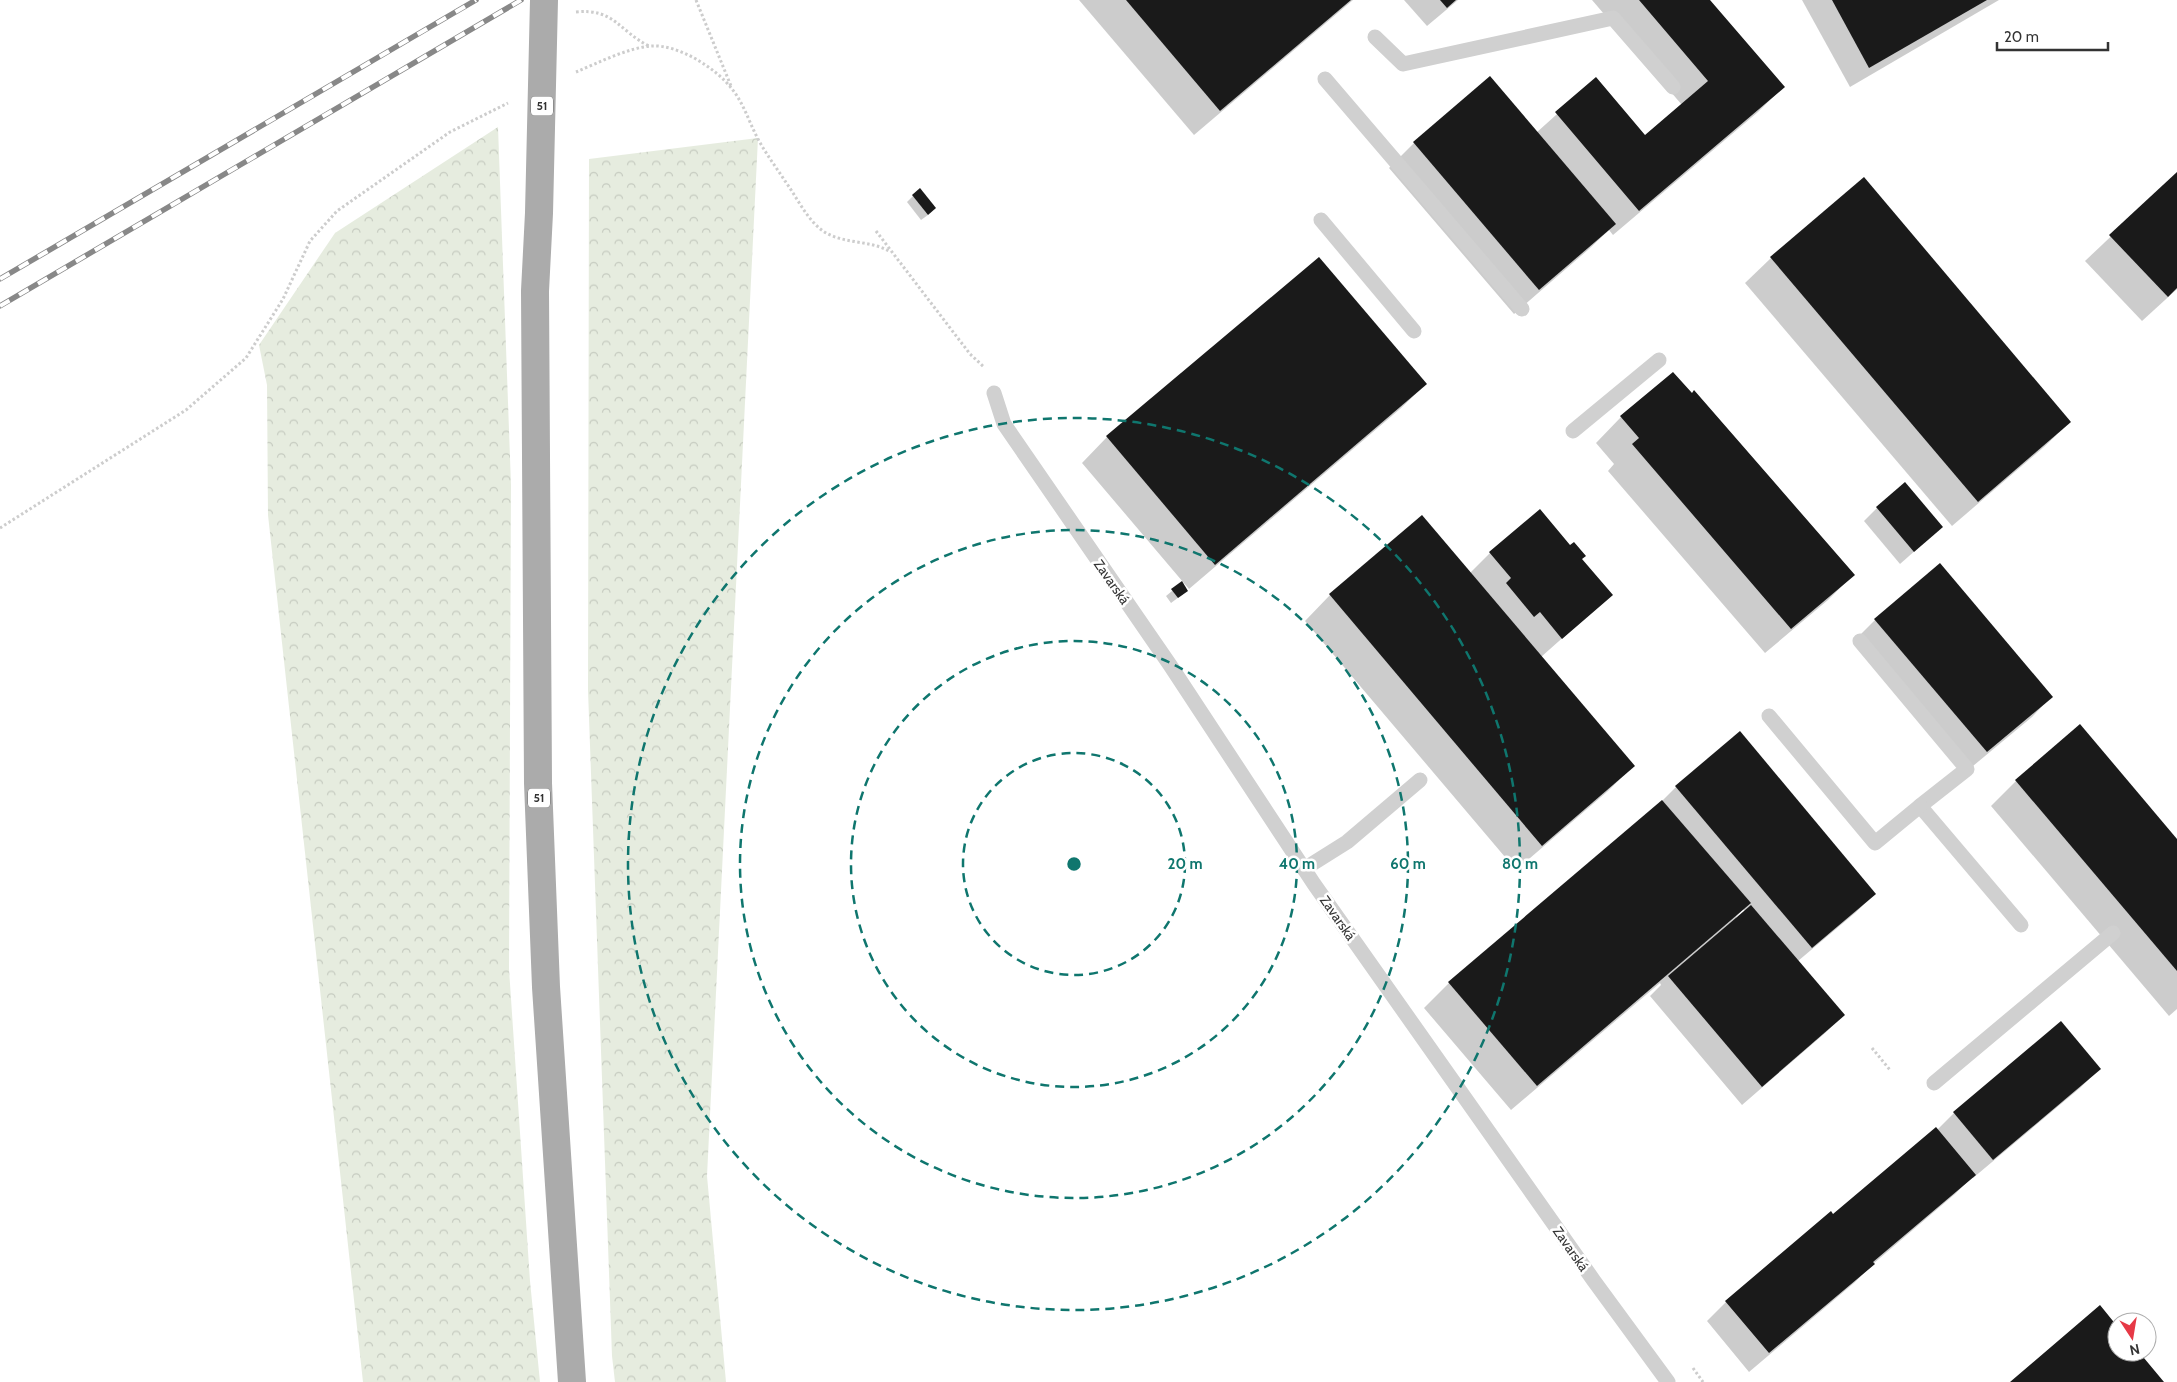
<svg xmlns="http://www.w3.org/2000/svg" width="2177" height="1382" font-family="Cabin,sans-serif">
<defs>
<pattern id="forest-crowns" width="20" height="18" patternUnits="userSpaceOnUse" patternTransform="scale(1.25)"><rect width="20" height="18" fill="#e6ecdf"/><path d="M2 6a3 3 0 1 1 6 0M12 15a3 3 0 1 1 6 0" fill="none" stroke="#c6cbc0"/></pattern>
</defs>
<rect width="100%" height="100%" fill="#fff"/>
<g fill="url(#forest-crowns)">
<polygon points="498,127 511,485 509,969 530,1281 540,1382 363,1382 268,515 267,385 259,345 335,233"/>
<polygon points="758,138 707,1176 726,1382 615,1382 612,1356 588,690 589,159"/>
</g>
<g fill="#0003" fill-rule="evenodd">
<polygon points="1079,0 1353,0 1194,135"/>
<polygon points="1404,0 1458,0 1427,26"/>
<polygon points="1592,0 1709,0 1783,87 1758,112 1613,235 1609,230 1589,249 1514,314 1389,168 1414,143 1536,133 1596,79 1645,137 1682,105"/>
<polygon points="1802,0 1999,0 1850,87"/>
<polygon points="2177,174 2177,289 2142,321 2085,261"/>
<polygon points="913,196 928,215 921,220 907,202"/>
<polygon points="1771,258 2070,422 2044,447 1952,526 1745,283"/>
<polygon points="1319,259 1426,384 1400,409 1189,589 1183,582 1182,583 1187,591 1171,603 1166,596 1183,582 1082,463 1107,437"/>
<polygon points="1621,417 1853,575 1828,600 1765,653 1608,471 1614,464 1596,443"/>
<polygon points="1877,508 1942,527 1900,564 1864,521"/>
<polygon points="1540,511 1611,595 1541,657 1633,766 1608,791 1516,870 1305,621 1330,595 1422,517 1470,573 1490,553"/>
<polygon points="1875,620 2051,697 2032,717 1967,771 1856,639"/>
<polygon points="2016,781 2177,841 2177,1009 2169,1016 1991,806"/>
<path d="M1676,787L1875,894L1855,913L1798,961L1844,1015L1824,1034L1742,1105L1650,996L1661,985L1660,983L1511,1110L1424,1008L1449,983L1660,803ZM1743,909L1745,912L1737,919L1736,917Z"/>
<polygon points="2060,1023 2099,1069 2080,1088 1973,1178 1972,1177 1955,1194 1873,1264 1854,1283 1749,1372 1707,1321 1726,1302 1937,1130 1954,1113"/>
</g>
<g fill="#1a1a1a">
<polygon points="1126,0 1351,0 1220,111"/>
<polygon points="1440,0 1456,0 1447,8"/>
<polygon points="1639,0 1710,0 1785,87 1639,211 1555,112 1596,77 1645,135 1708,81"/>
<polygon points="1832,0 1987,0 1869,68"/>
<polygon points="1490,76 1616,224 1539,290 1413,142"/>
<polygon points="2177,172 2177,288 2168,297 2109,235"/>
<polygon points="1864,177 2071,422 1978,502 1770,257"/>
<polygon points="920,188 936,208 928,215 912,195"/>
<polygon points="1319,257 1427,384 1215,565 1106,436"/>
<polygon points="1673,372 1692,393 1694,390 1855,575 1791,629 1632,444 1639,438 1620,416"/>
<polygon points="1905,482 1943,527 1914,552 1876,507"/>
<polygon points="1540,509 1570,545 1574,542 1586,556 1582,559 1613,595 1562,639 1540,612 1534,617 1506,583 1511,578 1489,552"/>
<polygon points="1422,515 1635,766 1542,846 1329,594"/>
<polygon points="1940,563 2053,697 1987,752 1874,619"/>
<polygon points="1182,581 1188,591 1178,598 1171,589"/>
<polygon points="2080,724 2177,839 2177,971 2015,780"/>
<polygon points="1740,731 1876,894 1812,948 1675,786"/>
<polygon points="1662,800 1751,903 1537,1086 1448,982"/>
<polygon points="1751,905 1845,1015 1762,1087 1668,976"/>
<polygon points="2061,1021 2101,1069 1993,1160 1953,1112"/>
<polygon points="1936,1127 1976,1175 1873,1262 1875,1264 1769,1353 1725,1301 1831,1211 1833,1214"/>
<polygon points="2100,1305 2117,1326 2117,1352 2139,1352 2164,1382 2010,1382"/>
</g>
<g fill="none" stroke-linecap="round" stroke-linejoin="round">
<g stroke="#cdcdcd" stroke-width="3" stroke-dasharray="2.5 2.5" stroke-linecap="butt">
<polyline points="696,0 731,86"/>
<path d="M576,12C614,8 619,31 649,46"/>
<path d="M576,72C598,63 627,48 651,46C678,44 716,68 732,89C744,104 749,122 758,139C766,154 776,167 785,181C796,196 804,214 818,227C837,245 868,239 889,251"/>
<polyline points="876,231 970,354 984,367"/>
<polyline points="0,528 186,410 246,358 283,299 310,241 337,211 450,132 508,103"/>
<polyline points="1872,1048 1890,1070"/>
<polyline points="1693,1368 1703,1382"/>
</g>
<g stroke="#d0d0d0" stroke-width="15">
<polyline points="1375,37 1403,64 1613,18 1673,87"/>
<polyline points="1325,79 1522,309"/>
<polyline points="1321,220 1414,331"/>
<polyline points="994,393 1004,424 1170,665 1314,884 1594,1281 1668,1382"/>
<polyline points="1573,431 1659,360"/>
<polyline points="1860,641 1967,769 1920,806 2021,925"/>
<polyline points="1769,716 1875,843 1920,806"/>
<polyline points="1304,869 1347,842 1420,780"/>
<polyline points="1934,1083 2113,933"/>
</g>
<polyline stroke="#ababab" stroke-width="28" points="544,0 539,213 535,291 538,783 546,987 572,1382"/>
<defs>
<g id="rail">
<polyline points="0,279 476,0"/>
<polyline points="0,306 521,0"/>
</g>
</defs>
<use href="#rail" stroke="#888" stroke-width="5.5"/>
<use href="#rail" stroke="#fff" stroke-width="4" stroke-dasharray="11" stroke-linecap="butt"/>
</g>
<g fill="none" stroke="#0f766e" stroke-width="2.5" stroke-dasharray="9 6">
<circle cx="1074" cy="864" r="111"/>
<circle cx="1074" cy="864" r="223"/>
<circle cx="1074" cy="864" r="334"/>
<circle cx="1074" cy="864" r="446"/>
</g>
<g text-anchor="middle" stroke-width="5" stroke-linejoin="round" paint-order="stroke">
<g fill="#fff" stroke="#707070" stroke-width="1">
<rect x="531" y="96.5" width="22" height="19" rx="4"/>
<rect x="528" y="788.5" width="22" height="19" rx="4"/>
</g>
<g font-size="12" font-weight="bold" fill="#333">
<text x="542" y="110">51</text>
<text x="539" y="802">51</text>
</g>
<g font-size="14" fill="#333" stroke="#fff">
<text transform="translate(1112 582) rotate(55)" y="5">Zavarská</text>
<text transform="translate(1338 918) rotate(55)" y="5">Zavarská</text>
<text transform="translate(1571 1249) rotate(55)" y="5">Zavarská</text>
</g>
</g>
<circle cx="1074" cy="864" r="8" fill="#0f766e" stroke="#fff" stroke-width="2.5"/>
<g font-size="15" text-anchor="middle" font-weight="bold" fill="#0f766e" stroke="#fff" stroke-width="5" stroke-linejoin="round" paint-order="stroke">
<text x="1185" y="869">20 m</text>
<text x="1297" y="869">40 m</text>
<text x="1408" y="869">60 m</text>
<text x="1520" y="869">80 m</text>
</g>
<g transform="translate(2132 1337) rotate(168)"><circle r="24" fill="#ffffff" stroke="#adadad"/>
<path d="M0-4L9 19L0 12L-9 19Z" fill="#e63946"/>
<text y="-8" font-size="14" font-weight="bold" text-anchor="middle" fill="#333333">N</text>
</g>
<path d="M1997 42v8h111v-8" fill="none" stroke="#333333" stroke-width="2.5"/>
<text x="2004" y="42" font-size="15" fill="#333333" stroke="#ffffff" stroke-width="4" paint-order="stroke">20 m</text>
</svg>
